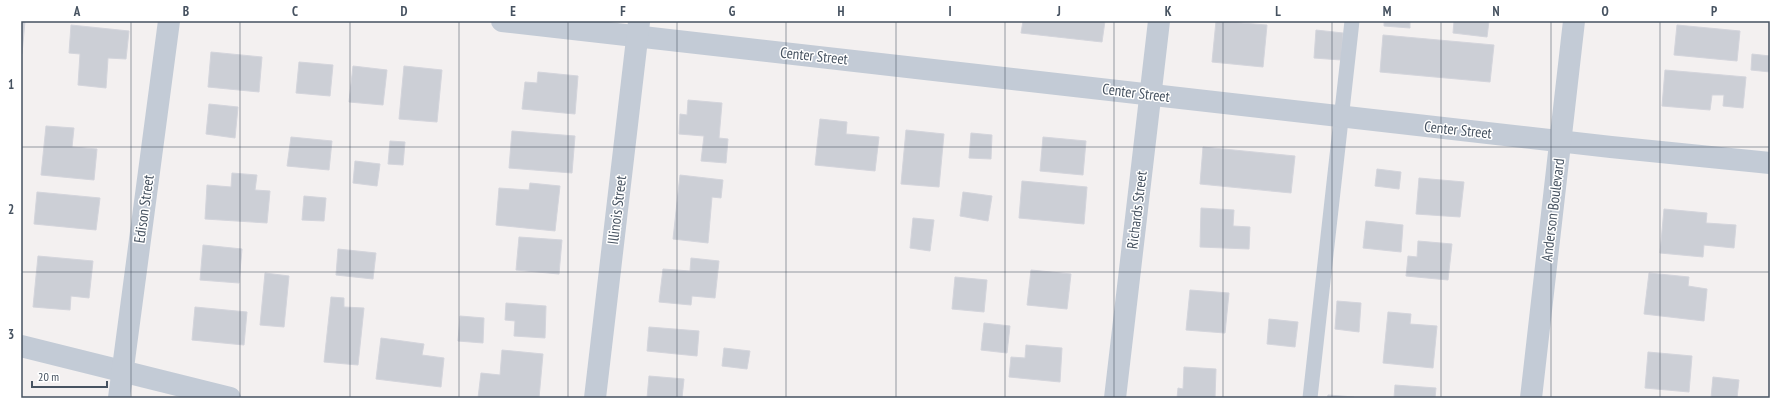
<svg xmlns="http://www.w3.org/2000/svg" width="1791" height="419" font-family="'PT Sans Narrow',sans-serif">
<rect width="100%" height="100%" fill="#f3f0f0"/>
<g fill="#cccfd6" stroke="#d4d5dc">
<polygon points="21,21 25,21 22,54 21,54"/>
<polygon points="1023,21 1105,21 1102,42 1021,33"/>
<polygon points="1216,21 1267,25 1263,67 1212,62"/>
<polygon points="1384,21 1410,21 1410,28 1384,26"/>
<polygon points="1454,21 1489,21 1487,37 1453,33"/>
<polygon points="71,25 129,31 126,59 108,58 106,88 78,85 80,54 69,53"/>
<polygon points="1677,25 1740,31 1737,61 1674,55"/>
<polygon points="1316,30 1343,33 1341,60 1314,58"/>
<polygon points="1383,35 1494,45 1490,82 1380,72"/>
<polygon points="211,52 262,57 259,92 208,87"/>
<polygon points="1752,54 1770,56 1770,72 1751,70"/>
<polygon points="299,62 333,65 330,96 296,93"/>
<polygon points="353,66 387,70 383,105 349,102"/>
<polygon points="404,66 442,70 437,122 399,119"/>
<polygon points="1665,70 1746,77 1743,108 1723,106 1724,95 1712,95 1710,110 1662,106"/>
<polygon points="538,72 578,76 575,114 522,109 525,82 537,83"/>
<polygon points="688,100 722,103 719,138 728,139 726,163 701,161 704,136 679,134 680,114 687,115"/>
<polygon points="209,104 238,107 235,138 206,134"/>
<polygon points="820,119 847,122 846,134 879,137 875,171 815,165"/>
<polygon points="46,126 74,128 72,147 97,149 94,180 41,175"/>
<polygon points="906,130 944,134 939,187 901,184"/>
<polygon points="512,131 575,136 572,173 509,168"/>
<polygon points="971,133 992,135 991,159 969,158"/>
<polygon points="291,137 332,141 329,170 287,166"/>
<polygon points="1043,137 1086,141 1083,175 1040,171"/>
<polygon points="390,141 405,142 403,165 388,164"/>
<polygon points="1203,147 1295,156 1291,193 1200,184"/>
<polygon points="355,161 380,164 377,186 353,183"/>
<polygon points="1377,169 1401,172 1399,189 1375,186"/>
<polygon points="232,173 257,175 255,190 270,191 267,223 205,219 207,185 231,187"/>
<polygon points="680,175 723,180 721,198 712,197 708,243 673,239"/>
<polygon points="1419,178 1464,182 1460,217 1416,214"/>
<polygon points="1022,181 1087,187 1084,224 1019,218"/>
<polygon points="530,183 560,186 555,231 496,225 499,188 529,190"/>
<polygon points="37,192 100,198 96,230 34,224"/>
<polygon points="963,192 992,196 988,221 960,216"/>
<polygon points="304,196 326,198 324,221 302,220"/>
<polygon points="1201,208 1234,210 1233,226 1250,227 1249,249 1200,247"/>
<polygon points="1664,209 1707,213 1706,223 1736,225 1734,248 1704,245 1703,257 1660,253"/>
<polygon points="913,218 934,220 930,251 910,248"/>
<polygon points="1366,221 1403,225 1401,252 1363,248"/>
<polygon points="519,237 562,240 559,274 516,270"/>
<polygon points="1418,241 1452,244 1448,280 1406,276 1408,256 1417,257"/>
<polygon points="203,245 242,249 239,283 200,280"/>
<polygon points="338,249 376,253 373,279 336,275"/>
<polygon points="38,256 93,261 89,298 71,296 70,310 33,307"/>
<polygon points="691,258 719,261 715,298 692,296 691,305 659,302 663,269 690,271"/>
<polygon points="1031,270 1071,274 1067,309 1027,305"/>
<polygon points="265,273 289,276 284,327 260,325"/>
<polygon points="1649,273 1689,277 1688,286 1707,289 1704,321 1644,314"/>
<polygon points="955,277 987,280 984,312 952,309"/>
<polygon points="1190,290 1229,293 1225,333 1186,330"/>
<polygon points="331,297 344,298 344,307 364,308 358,365 324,362"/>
<polygon points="1337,301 1361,303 1359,332 1335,329"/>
<polygon points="506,303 546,306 545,338 514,336 515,321 505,320"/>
<polygon points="195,307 247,312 244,345 192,340"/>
<polygon points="1388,312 1411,314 1410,324 1437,326 1433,368 1383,363"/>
<polygon points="460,316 484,318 483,343 458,341"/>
<polygon points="1269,319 1298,322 1295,347 1267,344"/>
<polygon points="984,323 1010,326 1007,353 981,350"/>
<polygon points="649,327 699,331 697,356 647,351"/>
<polygon points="381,338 424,344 422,355 444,358 441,387 376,379"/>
<polygon points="1026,345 1062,348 1060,382 1009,377 1011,357 1025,358"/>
<polygon points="724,348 750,351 747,369 722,366"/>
<polygon points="502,350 543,354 539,398 478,398 481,373 500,375"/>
<polygon points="1648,352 1692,356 1689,392 1645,388"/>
<polygon points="1184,367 1216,369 1215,398 1177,398 1178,388 1183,389"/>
<polygon points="649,376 684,379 682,398 647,398"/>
<polygon points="1713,377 1739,380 1737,398 1711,398"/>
<polygon points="1395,385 1436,388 1435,398 1394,398"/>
<polygon points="1328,395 1354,397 1354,398 1327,398"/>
</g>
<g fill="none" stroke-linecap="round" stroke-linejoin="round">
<polyline stroke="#c3cbd6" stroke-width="15" points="1310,398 1352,21"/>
<g stroke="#c3cbd6" stroke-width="22">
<polyline points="502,21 1611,147 1770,163"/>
<polyline points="21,346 230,398"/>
<polyline points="119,398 169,21"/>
<polyline points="595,398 639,22"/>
<polyline points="1115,398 1159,21"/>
</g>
<polyline stroke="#c3cbd6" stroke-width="22" points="1531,398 1574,21"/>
</g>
<path fill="none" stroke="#465260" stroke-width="1" stroke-opacity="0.55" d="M131,21V398M240,21V398M350,21V398M459,21V398M568,21V398M677,21V398M786,21V398M896,21V398M1005,21V398M1114,21V398M1223,21V398M1332,21V398M1441,21V398M1551,21V398M1660,21V398M21,147H1770M21,272H1770"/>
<g text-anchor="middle" stroke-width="3" stroke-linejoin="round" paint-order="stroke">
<g font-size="15" fill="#465260" stroke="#fff">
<text transform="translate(814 56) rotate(6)" y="5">Center Street</text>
<text transform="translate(1136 93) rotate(7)" y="5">Center Street</text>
<text transform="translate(1458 130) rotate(6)" y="5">Center Street</text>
<text transform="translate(144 209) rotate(-82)" y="5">Edison Street</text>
<text transform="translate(617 210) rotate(-83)" y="5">Illinois Street</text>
<text transform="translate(1137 210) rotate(-83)" y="5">Richards Street</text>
<text transform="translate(1553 210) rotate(-83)" y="5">Anderson Boulevard</text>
</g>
</g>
<rect width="1791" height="419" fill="none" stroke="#ffffff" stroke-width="44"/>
<path d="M32 381v6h75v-6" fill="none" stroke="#465260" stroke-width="2"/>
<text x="38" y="381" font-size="12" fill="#465260" stroke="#ffffff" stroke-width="3" paint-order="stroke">20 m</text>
<rect x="22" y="22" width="1747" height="375" fill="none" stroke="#465260" stroke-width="1.5"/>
<g font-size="13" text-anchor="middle" font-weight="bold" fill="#465260">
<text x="77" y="16">A</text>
<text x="186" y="16">B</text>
<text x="295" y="16">C</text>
<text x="404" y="16">D</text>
<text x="513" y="16">E</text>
<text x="623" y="16">F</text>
<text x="732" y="16">G</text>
<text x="841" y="16">H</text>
<text x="950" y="16">I</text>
<text x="1059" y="16">J</text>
<text x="1168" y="16">K</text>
<text x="1278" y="16">L</text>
<text x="1387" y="16">M</text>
<text x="1496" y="16">N</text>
<text x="1605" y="16">O</text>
<text x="1714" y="16">P</text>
<text x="11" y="89">1</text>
<text x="11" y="214">2</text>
<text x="11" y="339">3</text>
</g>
</svg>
